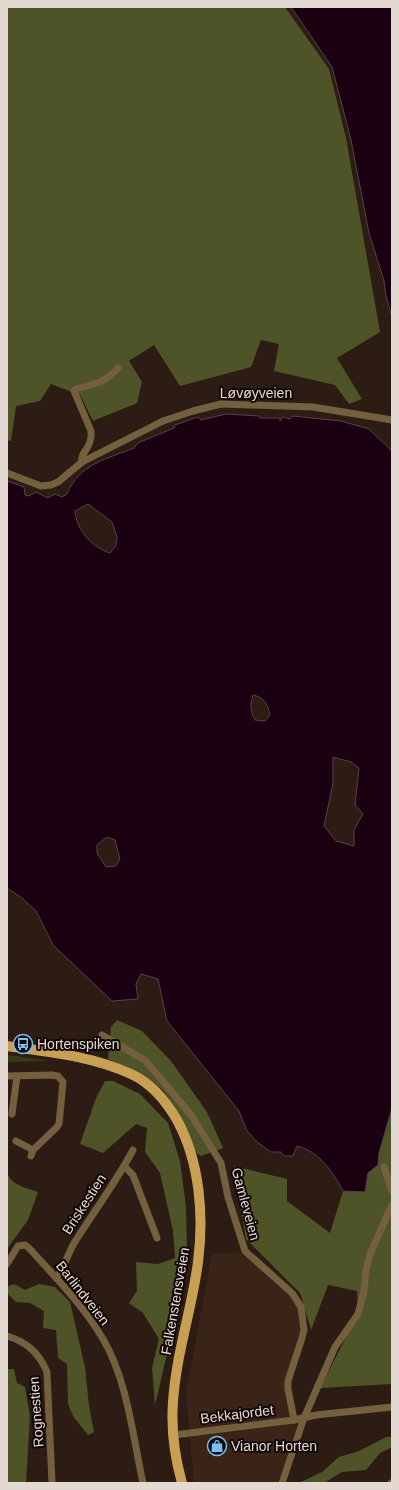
<svg xmlns="http://www.w3.org/2000/svg" width="399" height="1490" font-family="Arial,sans-serif">
<rect width="100%" height="100%" fill="#2d1c14"/>
<polygon fill="#3a2418" points="239,1252 247,1255 298,1300 304,1330 288,1381 290,1397 299,1422 278,1483 194,1483 186,1394 212,1254"/>
<polygon fill="#363b16" points="7,1055 45,1060 45,1061 7,1062"/>
<g fill="#4e5328">
<polygon points="7,7 285,7 329,69 346,138 380,332 337,358 362,399 349,404 335,385 274,371 279,344 261,340 251,367 180,386 154,345 129,361 142,382 137,403 93,421 80,395 51,384 40,401 16,406 11,441 7,440"/>
<path d="M117,1020L142,1031L171,1061L207,1112L223,1148L201,1156L197,1154C188,1135 175,1101 159,1087C145,1074 125,1067 108,1059L111,1027Z"/>
<polygon points="105,1081 113,1081 140,1094 168,1123 180,1161 186,1207 187,1251 179,1303 155,1405 152,1368 159,1339 143,1313 129,1303 137,1291 136,1262 158,1264 175,1258 173,1231 160,1173 145,1152 147,1128 136,1124 103,1153 80,1144 96,1098"/>
<polygon points="392,1108 392,1384 320,1388 358,1314 357,1291 328,1285 311,1330 300,1293 246,1239 234,1166 287,1179 287,1201 330,1233 343,1191 365,1192 368,1173 378,1165 379,1153"/>
<path d="M7,1171C9,1185 27,1188 38,1192L28,1220L7,1249Z"/>
<polygon points="14,1284 25,1290 39,1284 55,1287 70,1302 85,1367 89,1406 94,1432 88,1435 73,1416 68,1404 67,1364 58,1358 56,1330 43,1328 44,1311 30,1303 16,1302 7,1293 7,1287"/>
<polygon points="7,1369 14,1369 17,1383 25,1387 30,1416 26,1483 7,1483"/>
<polygon points="386,1437 392,1437 392,1447 380,1453 366,1470 342,1472 324,1483 299,1483 322,1472 339,1457 359,1451"/>
</g>
<g fill="#1b0012" stroke="#57414c" fill-rule="evenodd">
<polygon points="291,7 392,7 392,317 386,296 384,281 369,233 351,140 332,67"/>
<path d="M226,414L259,416L260,418H280V421L283,417L290,419L293,416L341,421L369,429L392,451V1108L379,1153L378,1165L368,1173L365,1192L343,1191C332,1171 320,1152 297,1146L293,1156H284L281,1152H271L257,1142L247,1131L239,1111L167,1021L158,979L141,974L136,984L138,999L112,1001L53,945L36,911L22,898L7,888V481L24,487L25,495L29,496L36,492L48,498L55,494L62,497L67,494C79,464 107,459 134,448L138,443L174,428L175,425L198,417L201,420ZM88,504L112,522L117,537L116,546L110,553C93,548 76,530 75,511ZM253,695C264,697 268,705 270,715L265,721L255,720C250,711 250,704 253,695ZM333,757L351,762L359,768L355,805L363,814L354,830V846L336,841L324,826L333,783ZM107,837L115,840L120,859L116,866L106,867L97,853V845Z"/>
</g>
<g fill="none" stroke-linecap="round" stroke-linejoin="round">
<g stroke="#74603e" stroke-width="7">
<path d="M82,462C79,453 93,448 91,431L74,391L76,389C94,384 105,383 118,368"/>
<polyline points="7,473 41,486 51,485 58,482 82,462 163,421 193,411 221,404 313,407 392,420"/>
<polyline points="102,1035 146,1061 191,1115 221,1163 228,1197 245,1251 292,1293 301,1307 304,1330 302,1338 288,1381 288,1389 294,1420"/>
<polyline points="7,1076 52,1075 58,1076 63,1082 59,1124 56,1128 33,1150 31,1156"/>
<polyline points="12,1114 17,1076"/>
<polyline points="16,1141 33,1150"/>
<polyline points="124,1166 133,1175 157,1238"/>
<polyline points="384,1167 392,1191"/>
<path d="M7,1264L18,1246L25,1245L29,1248C55,1277 83,1305 103,1339C127,1379 133,1437 143,1483"/>
<path d="M56,1278C65,1267 68,1252 76,1240C95,1210 116,1182 133,1150"/>
<path d="M7,1336C27,1342 39,1353 47,1372L52,1483"/>
<polyline points="174,1435 294,1420 316,1415 392,1407"/>
<polyline points="282,1483 304,1418 335,1347 358,1314 364,1291 366,1271 370,1254 392,1205"/>
<polyline points="391,1483 392,1483"/>
</g>
<path stroke="#c8a054" stroke-width="10" d="M7,1046C49,1052 92,1056 131,1074C151,1083 166,1101 177,1120C200,1162 204,1216 198,1262C192,1309 176,1354 173,1402C171,1429 175,1458 182,1483"/>
</g>
<defs>
<symbol id="bus-ring" viewBox="-11 -11 22 22"><circle r="9.5" fill="#100805" stroke="#75c0f6" stroke-width="1.5"/><path d="M-5-6H5V4H4V6H2V4H-2V6H-4V4H-5ZM-3.5-4V0h7V-4ZM-3.5 1.2v1.5H-2V1.2ZM2 1.2v1.5H3.5V1.2Z" fill="#75c0f6"/></symbol>
<symbol id="shop-ring" viewBox="-11 -11 22 22"><circle r="9.5" fill="#100805" stroke="#75c0f6" stroke-width="1.5"/><path d="M-5-2.5h2.3a2.7 3.5 0 0 1 5.4 0H5L5.5 6h-11ZM-1.5-2.5h3a1.5 2.3 0 0 0-3 0Z" fill="#75c0f6"/></symbol>
</defs>
<g fill-rule="evenodd">
<use href="#bus-ring" x="12" y="1033" width="22" height="22"/>
<use href="#shop-ring" x="206" y="1435" width="22" height="22"/>
</g>
<g text-anchor="middle" stroke-width="4" stroke-linejoin="round" paint-order="stroke">
<g font-size="14" fill="#e4d8d2" stroke="#100805">
<text x="256" y="398">Løvøyveien</text>
<text transform="translate(84 1204) rotate(-57)" y="5">Briskestien</text>
<text transform="translate(246 1204) rotate(75)" y="5">Gamleveien</text>
<text transform="translate(83 1293) rotate(52)" y="5">Barlindveien</text>
<text transform="translate(175 1301) rotate(-80)" y="5">Falkenstensveien</text>
<text transform="translate(36 1412) rotate(-94)" y="5">Rognestien</text>
<text transform="translate(237 1414) rotate(-7)" y="5">Bekkajordet</text>
</g>
<g font-size="14" fill="#e4d8d2" stroke="#100805" text-anchor="start">
<text x="37" y="1049">Hortenspiken</text>
<text x="231" y="1451">Vianor Horten</text>
</g>
</g>
<rect width="399" height="1490" fill="none" stroke="#e4d8d2" stroke-width="16"/>
</svg>
